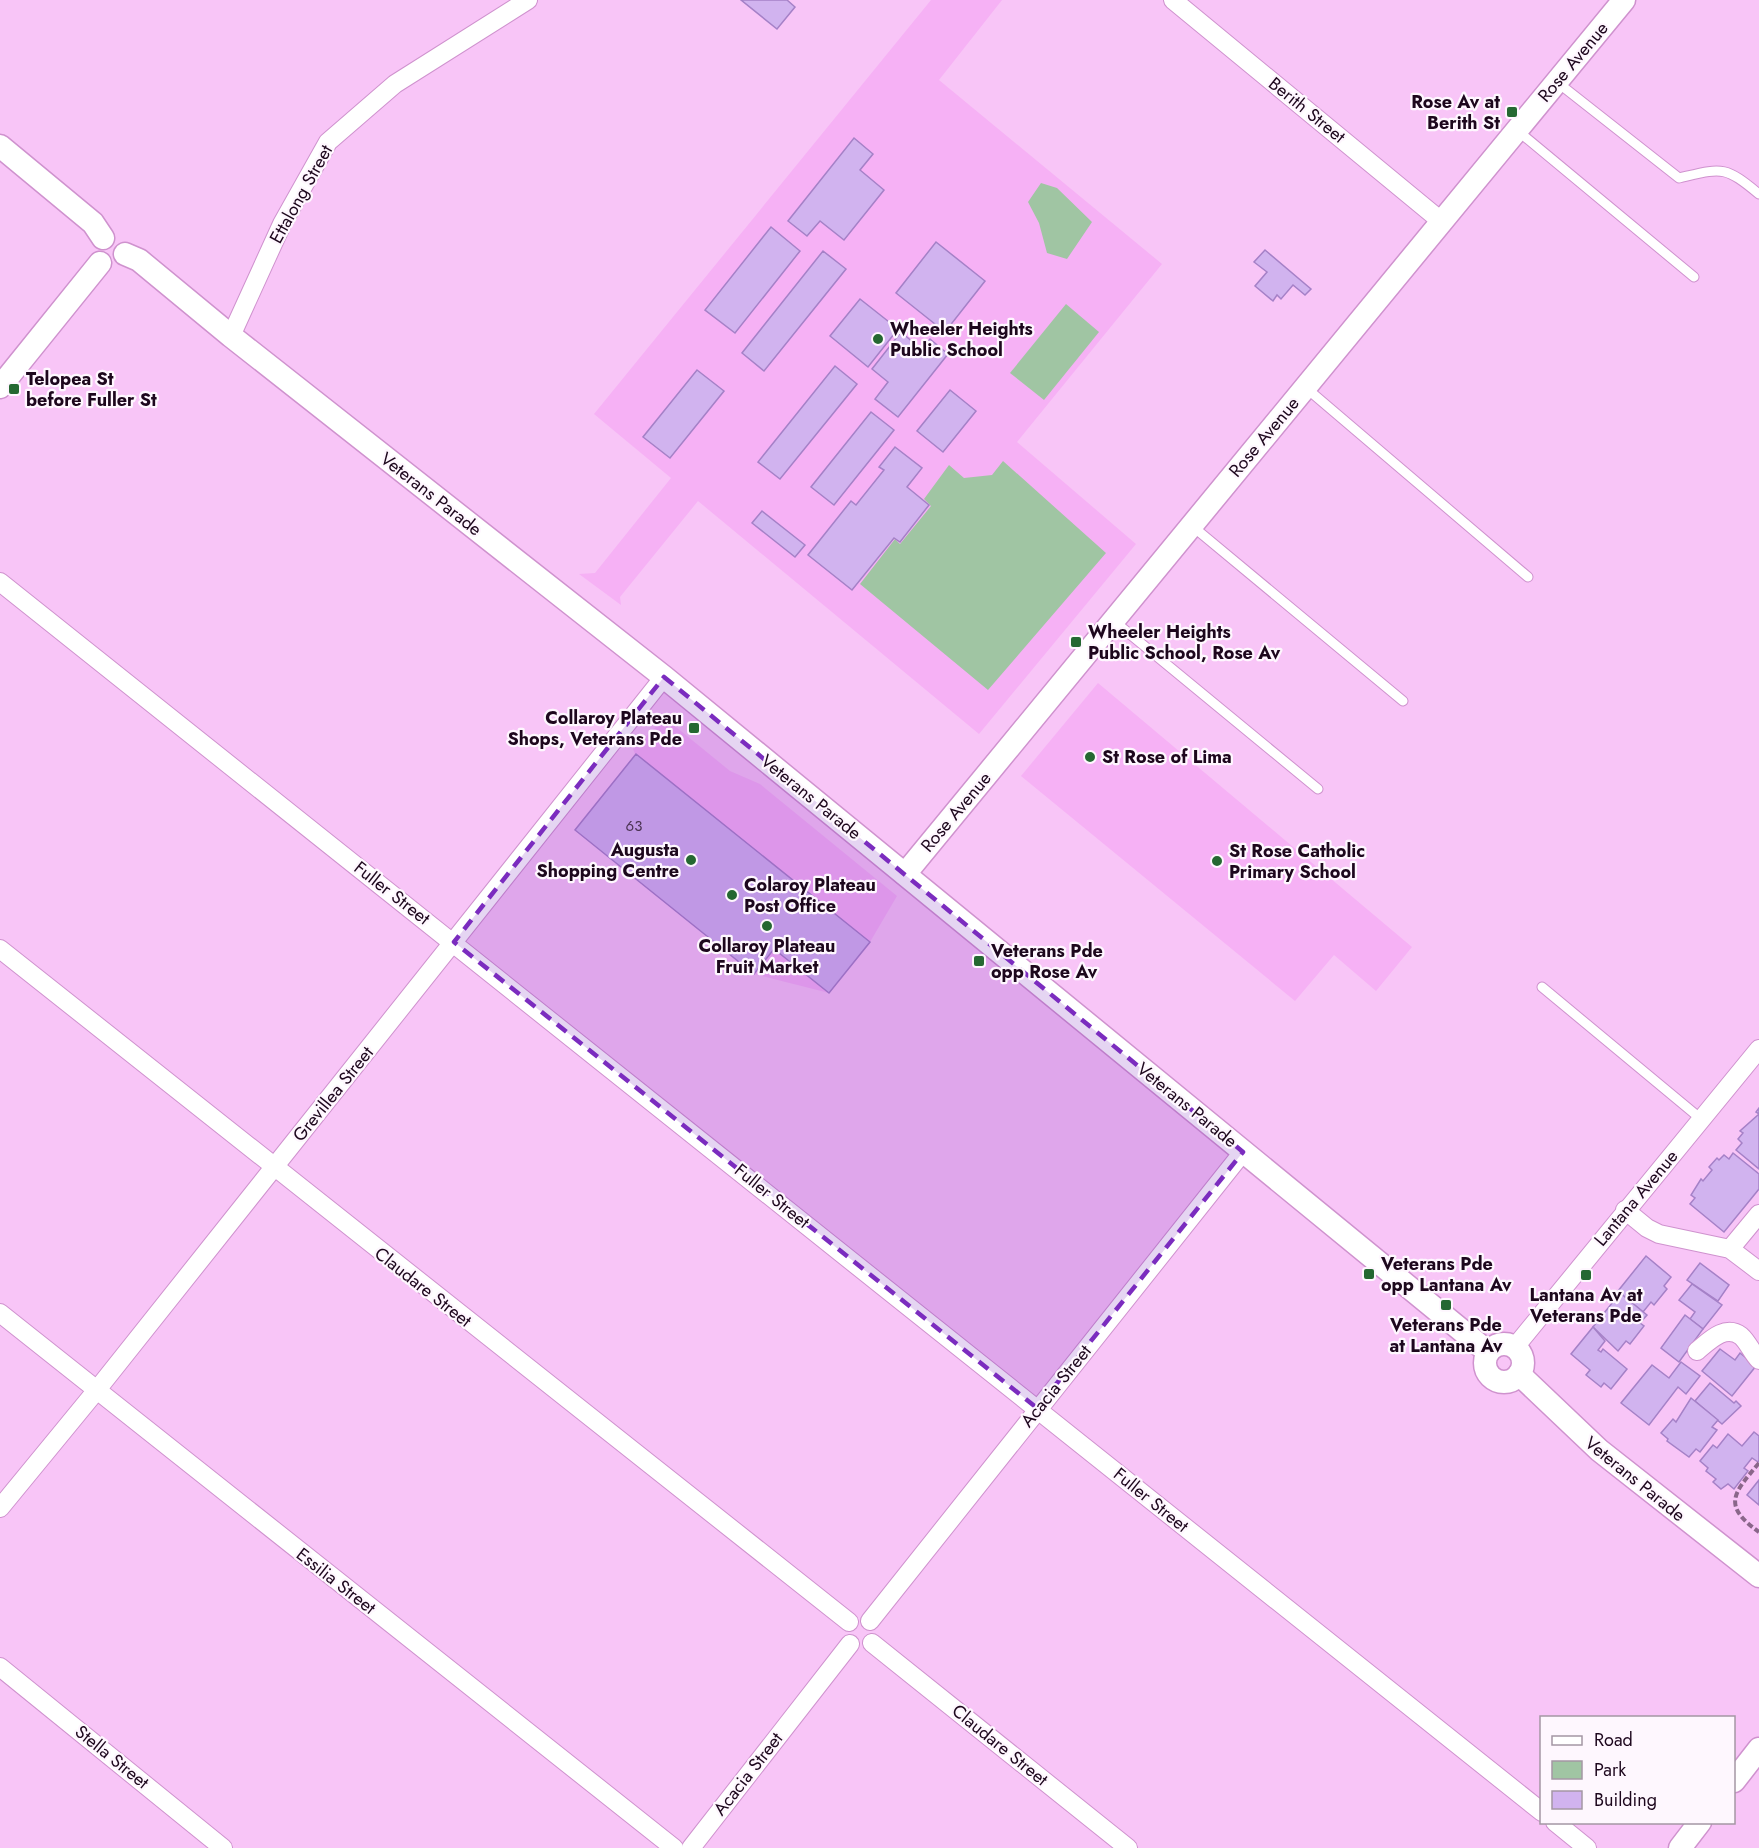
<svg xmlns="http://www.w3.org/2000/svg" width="1759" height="1848" font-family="Jost,sans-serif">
<rect width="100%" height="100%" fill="#f8c5f7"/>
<g fill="#f6b1f5">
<polygon points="931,0 1002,0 939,80 1162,264 1017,442 1136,544 979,734 698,501 620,597 621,605 579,574 595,573 671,478 594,414"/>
<polygon points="1098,683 1412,947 1376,991 1334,955 1295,1001 1021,776"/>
<polygon points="665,718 730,771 760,784 897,896 870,942 829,993 754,974 575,830 635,754 633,749"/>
</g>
<g fill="#a0c5a3">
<polygon points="1041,183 1057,188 1092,222 1067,259 1047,253 1039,223 1028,202"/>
<polygon points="1066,304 1099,332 1044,400 1010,373"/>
<polygon points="1003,461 1106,553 988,690 860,584 895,539 900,544 931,506 924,499 949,465 964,478 992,475"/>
</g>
<g fill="#d1b3ef" stroke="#a581c7" stroke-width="1.5">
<polygon points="741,0 787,0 795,7 777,29"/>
<polygon points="854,138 873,154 860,170 884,190 844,240 820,221 807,236 788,221"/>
<polygon points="771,227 800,251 735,333 705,310"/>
<polygon points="936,242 985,281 945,332 896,293"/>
<polygon points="1265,250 1311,289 1305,295 1293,285 1281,299 1277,295 1273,301 1255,286 1267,272 1254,262"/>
<polygon points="823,251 846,269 764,371 742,353"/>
<polygon points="860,299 898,329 868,367 830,336"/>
<polygon points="901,332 922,350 930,339 948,354 898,417 875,399 888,382 872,369"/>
<polygon points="835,366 857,384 780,479 758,462"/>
<polygon points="697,370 724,391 670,458 643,437"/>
<polygon points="950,390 976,411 943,452 917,431"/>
<polygon points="871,412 894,430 834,505 811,487"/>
<polygon points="895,447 922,468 907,487 929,505 900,542 894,538 852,590 808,555 851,501 856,505 884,470 879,467"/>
<polygon points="762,511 805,545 795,557 752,523"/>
<polygon points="636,754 870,942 829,993 774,949 754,974 575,830"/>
<polygon points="1759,1108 1759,1169 1736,1150 1742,1143 1738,1139 1743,1133 1740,1131 1759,1114 1756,1112"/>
<polygon points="1733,1153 1759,1174 1759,1189 1724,1232 1690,1204 1695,1198 1691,1195 1701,1179 1703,1181 1712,1170 1709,1167 1717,1158 1719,1160 1724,1155 1729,1159"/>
<polygon points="1646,1256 1671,1277 1664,1286 1667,1289 1654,1305 1651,1302 1643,1312 1618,1291"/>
<polygon points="1700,1263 1729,1285 1718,1301 1687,1280"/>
<polygon points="1692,1284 1722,1305 1703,1329 1690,1319 1695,1312 1679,1300"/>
<polygon points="1620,1293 1647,1315 1640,1323 1644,1326 1630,1344 1626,1341 1618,1351 1593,1327"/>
<polygon points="1685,1315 1703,1329 1679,1362 1661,1348"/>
<polygon points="1593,1327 1605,1341 1598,1350 1601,1352 1603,1349 1627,1369 1611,1389 1604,1383 1601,1387 1586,1375 1590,1370 1571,1354"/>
<polygon points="1720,1349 1735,1360 1740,1353 1756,1366 1732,1396 1702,1371"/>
<polygon points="1681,1362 1700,1376 1686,1394 1678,1387 1649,1425 1621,1403 1652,1365 1669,1378"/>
<polygon points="1710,1383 1734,1403 1736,1401 1741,1406 1722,1424 1695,1401"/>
<polygon points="1691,1398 1718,1420 1712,1427 1717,1430 1700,1452 1696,1449 1689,1457 1667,1441 1668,1439 1661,1433 1673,1419 1676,1422"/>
<polygon points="1754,1432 1759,1436 1759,1460 1758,1462 1752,1458 1744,1468 1748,1471 1734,1489 1728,1484 1721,1489 1713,1482 1716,1479 1706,1471 1708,1468 1700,1461 1713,1445 1717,1448 1728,1434 1742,1446"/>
<polygon points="1759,1480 1759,1505 1747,1495"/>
</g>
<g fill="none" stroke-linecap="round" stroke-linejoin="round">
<defs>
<g id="service">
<path d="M1557,82L1679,178C1722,168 1724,165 1759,194"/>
<polyline points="1518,131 1694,277"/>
<polyline points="1305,387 1528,577"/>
<polyline points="1191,525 1403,701"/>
<polyline points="1114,621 1318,789"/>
<polyline points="1542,987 1701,1119"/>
</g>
<g id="minor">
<polyline points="1173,0 1441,221"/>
<polyline points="231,336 282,224 328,142 395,84 528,0"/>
<polyline points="0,582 1542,1812"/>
<polyline points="0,949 849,1622"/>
<polyline points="1625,1210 1647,1228 1659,1234 1730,1249 1759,1271"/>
<polyline points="1730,1249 1759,1214"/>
<polyline points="0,1313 674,1848"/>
<polyline points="1515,1347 1759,1049"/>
<path d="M1697,1351C1709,1341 1725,1324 1741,1336C1748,1342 1752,1353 1759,1360"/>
<polyline points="0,1508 96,1391 664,677"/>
<polyline points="870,1621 1243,1152"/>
<polyline points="872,1643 1128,1848"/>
<polyline points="0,1667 223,1848"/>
<polyline points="1555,1822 1587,1848"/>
<polyline points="691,1848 850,1644"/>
</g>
<g id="tertiary">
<polyline points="0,146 93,223 103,238"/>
<polyline points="125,254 139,260 231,336 664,677 1488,1352"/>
<polyline points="0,387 100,263"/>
<polyline points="905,874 1624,0"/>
<circle cx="1504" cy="1363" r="19"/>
<polyline points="1519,1374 1599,1450 1759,1576"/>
<polyline points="1734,1781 1759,1749"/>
<polyline points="1680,1848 1700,1822"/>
</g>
</defs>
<use href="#service" stroke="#cf92ce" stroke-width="11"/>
<use href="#minor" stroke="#cf92ce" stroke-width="20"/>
<use href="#tertiary" stroke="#cf92ce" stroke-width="25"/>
<path stroke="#8a668a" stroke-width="4" stroke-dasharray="6 3" stroke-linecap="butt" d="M1759,1463C1734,1493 1721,1505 1759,1532"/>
<use href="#service" stroke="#fff" stroke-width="9"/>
<use href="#minor" stroke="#fff" stroke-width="18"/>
<use href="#tertiary" stroke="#fff" stroke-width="22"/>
</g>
<path fill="#7b2cbf" fill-opacity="0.2" stroke="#7b2cbf" stroke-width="4.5" stroke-dasharray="12 8" stroke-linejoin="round" d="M664,677L1243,1152L1037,1408L454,942Z"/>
<g fill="#256832" stroke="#fef7fe" stroke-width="2">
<rect x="1506" y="106" width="12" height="12" rx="3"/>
<circle cx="878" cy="339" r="6"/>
<rect x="8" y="383" width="12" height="12" rx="3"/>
<rect x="1070" y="636" width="12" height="12" rx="3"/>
<rect x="688" y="722" width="12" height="12" rx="3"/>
<circle cx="1090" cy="757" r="6"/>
<circle cx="691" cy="860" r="6"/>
<circle cx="1217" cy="861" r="6"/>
<circle cx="732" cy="895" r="6"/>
<circle cx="767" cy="926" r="6"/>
<rect x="973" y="955" width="12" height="12" rx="3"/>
<rect x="1363" y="1268" width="12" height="12" rx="3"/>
<rect x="1580" y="1269" width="12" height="12" rx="3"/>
<rect x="1440" y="1299" width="12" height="12" rx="3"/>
</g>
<g text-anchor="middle" stroke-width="4.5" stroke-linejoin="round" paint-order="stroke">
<g font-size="15" fill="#4a3252">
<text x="634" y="831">63</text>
</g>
<g font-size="18" fill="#1d071d" stroke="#fef7fe">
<text transform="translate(1573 62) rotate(-50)" y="6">Rose Avenue</text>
<text transform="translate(1307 110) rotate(39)" y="6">Berith Street</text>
<text transform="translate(301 194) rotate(-61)" y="6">Ettalong Street</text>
<text transform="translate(1264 437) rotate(-50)" y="6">Rose Avenue</text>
<text transform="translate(431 494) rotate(38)" y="6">Veterans Parade</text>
<text transform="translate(811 797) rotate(39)" y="6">Veterans Parade</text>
<text transform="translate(956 812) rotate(-50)" y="6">Rose Avenue</text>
<text transform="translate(392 893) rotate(38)" y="6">Fuller Street</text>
<text transform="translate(333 1094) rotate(-51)" y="6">Grevillea Street</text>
<text transform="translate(1187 1105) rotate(39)" y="6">Veterans Parade</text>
<text transform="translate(772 1196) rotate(39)" y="6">Fuller Street</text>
<text transform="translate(1636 1198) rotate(-50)" y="6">Lantana Avenue</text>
<text transform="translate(423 1287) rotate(38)" y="6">Claudare Street</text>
<text transform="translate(1056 1386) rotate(-51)" y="6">Acacia Street</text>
<text transform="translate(1635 1479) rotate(39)" y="6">Veterans Parade</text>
<text transform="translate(1151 1500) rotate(39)" y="6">Fuller Street</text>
<text transform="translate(336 1581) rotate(38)" y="6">Essilia Street</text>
<text transform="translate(1000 1745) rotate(39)" y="6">Claudare Street</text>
<text transform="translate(112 1757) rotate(39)" y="6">Stella Street</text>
<text transform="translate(748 1774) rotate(-52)" y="6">Acacia Street</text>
</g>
<g font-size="18" font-weight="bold" fill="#1d071d" stroke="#fef7fe" text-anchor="start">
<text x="1500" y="108" text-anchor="end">Rose Av at<tspan x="1500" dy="21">Berith St</tspan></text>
<text x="890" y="335">Wheeler Heights<tspan x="890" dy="21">Public School</tspan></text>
<text x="26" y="385">Telopea St<tspan x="26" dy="21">before Fuller St</tspan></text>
<text x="1088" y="638">Wheeler Heights<tspan x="1088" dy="21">Public School, Rose Av</tspan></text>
<text x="682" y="724" text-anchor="end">Collaroy Plateau<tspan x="682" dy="21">Shops, Veterans Pde</tspan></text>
<text x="1102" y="763">St Rose of Lima</text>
<text x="679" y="856" text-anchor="end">Augusta<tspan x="679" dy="21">Shopping Centre</tspan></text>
<text x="1229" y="857">St Rose Catholic<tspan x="1229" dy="21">Primary School</tspan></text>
<text x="744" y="891">Colaroy Plateau<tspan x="744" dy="21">Post Office</tspan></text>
<text x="767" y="952" text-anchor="middle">Collaroy Plateau<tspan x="767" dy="21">Fruit Market</tspan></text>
<text x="991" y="957">Veterans Pde<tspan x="991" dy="21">opp Rose Av</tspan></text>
<text x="1381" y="1270">Veterans Pde<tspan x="1381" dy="21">opp Lantana Av</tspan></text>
<text x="1586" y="1301" text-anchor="middle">Lantana Av at<tspan x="1586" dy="21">Veterans Pde</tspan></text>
<text x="1446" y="1331" text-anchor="middle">Veterans Pde<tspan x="1446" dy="21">at Lantana Av</tspan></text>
</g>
</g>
<rect x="1540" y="1716" width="195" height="108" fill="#fef7fe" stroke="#a497a4" stroke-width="1.5"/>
<rect x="1552" y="1736" width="30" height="9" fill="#ffffff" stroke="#a497a4" stroke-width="1.5"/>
<text x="1594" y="1746" font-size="18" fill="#1d071d">Road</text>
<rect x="1552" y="1761" width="30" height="18" fill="#a0c5a3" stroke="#a497a4" stroke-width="1.5"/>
<text x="1594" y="1776" font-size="18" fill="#1d071d">Park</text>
<rect x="1552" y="1791" width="30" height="18" fill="#d1b3ef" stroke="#a497a4" stroke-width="1.5"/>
<text x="1594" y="1806" font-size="18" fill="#1d071d">Building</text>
</svg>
